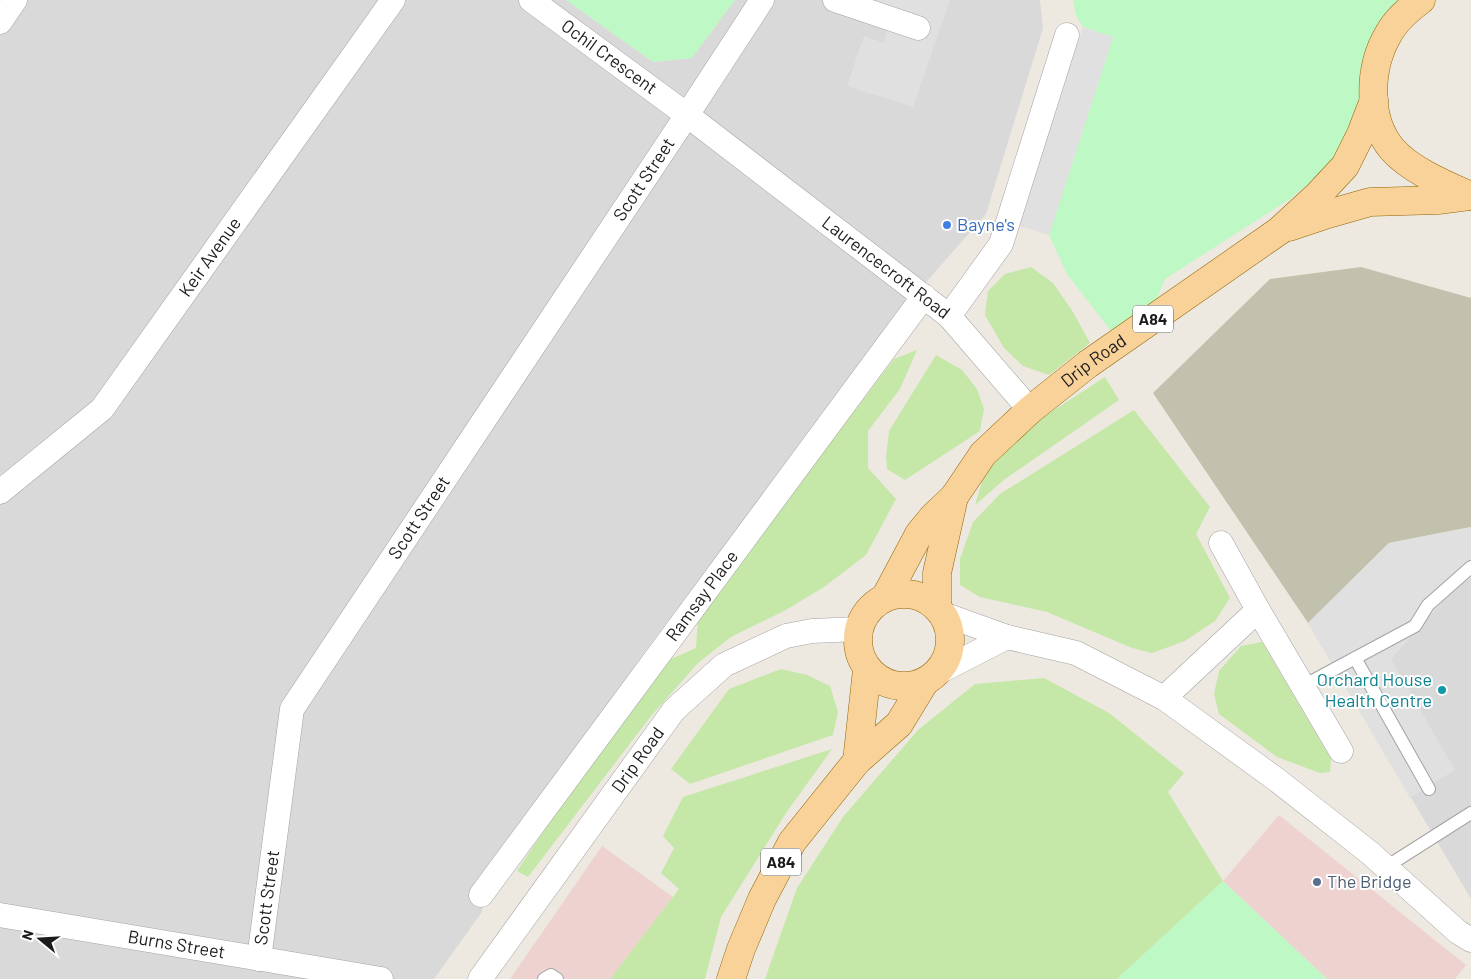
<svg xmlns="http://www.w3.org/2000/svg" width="1471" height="979" font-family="Barlow,sans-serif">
<rect width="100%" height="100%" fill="#ede9e1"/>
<g fill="#dad9d9">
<polygon points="0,0 566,0 653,62 692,58 735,0 1040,0 1043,28 986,214 900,312 648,647 482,883 482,912 434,979 0,979"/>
<polygon points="1471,527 1471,899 1308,623"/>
</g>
<g fill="#eed2d0">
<polygon points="1279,815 1466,965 1455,979 1327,979 1223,881"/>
<polygon points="602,846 673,897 610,979 510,979"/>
</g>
<polygon fill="#c1c1ad" points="1361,267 1471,298 1471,527 1389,543 1308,623 1153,393 1270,279"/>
<g fill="#c5e7a7">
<polygon points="1031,267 1053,283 1073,312 1090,343 1049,375 1023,366 1004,348 985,315 988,291 1005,274"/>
<polygon points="917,350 900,389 868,431 868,468 896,499 866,555 824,587 784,611 731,637 698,663 651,716 528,877 517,871 635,694 671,659 696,648 698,616 894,359"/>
<polygon points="936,355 962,370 977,389 984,409 980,431 905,480 887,469 886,457 889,431"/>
<polygon points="1105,377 1119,400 1005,479 975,505 984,475 1017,434"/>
<polygon points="1134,410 1210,507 1196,534 1230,598 1215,621 1185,641 1152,653 1132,648 1047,612 980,597 960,585 960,559 973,522 1000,494"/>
<polygon points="1262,642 1331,759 1330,772 1320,773 1277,757 1219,714 1214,694 1219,671 1241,646"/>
<polygon points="781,669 807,675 830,686 838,712 833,735 690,784 671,769 729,689"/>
<polygon points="1044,678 1109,713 1184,773 1168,792 1223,881 1117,979 765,979 797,888 843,817 918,730 975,684"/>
<polygon points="832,749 786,813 721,917 705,979 610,979 679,889 661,873 674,848 663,836 683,797"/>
</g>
<g fill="#bef8c4">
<polygon points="566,0 735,0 692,58 653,62"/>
<polygon points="1073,0 1403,0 1356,127 1328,167 1290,199 1165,279 1156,301 1111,331 1067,274 1049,235 1113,37 1083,27 1076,16"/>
<polygon points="1223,881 1327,979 1117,979"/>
</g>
<g fill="#e0e0e0">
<polygon points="832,0 950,0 913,107 847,86 864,36 884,43 888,24"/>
<polygon points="1083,27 1113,37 1049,235 1019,226"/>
<polygon points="1471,527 1471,578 1454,589 1391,659 1455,770 1410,798 1308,623 1389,543"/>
</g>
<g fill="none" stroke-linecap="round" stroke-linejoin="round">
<defs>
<g id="service">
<polyline points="1355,658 1429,789"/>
<polyline points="1303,686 1415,626 1428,605 1471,567"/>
<polyline points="1386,867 1471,813"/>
<polyline points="544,979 551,975 557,979"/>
</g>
<g id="minor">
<path id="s1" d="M762,0L687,115L949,316L1001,244L1067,35"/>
<polyline points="835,0 918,28"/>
<polyline points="0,22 15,0"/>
<polyline points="949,316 1030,410"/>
<path id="s2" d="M0,492L102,409L393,0"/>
<polyline points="1221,543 1258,610 1341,751"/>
<polyline points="943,614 1007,637 1076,653 1164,698 1277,780 1370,853 1458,932 1471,940"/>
<polyline points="939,672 1007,637"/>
<polyline points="1164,698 1258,610"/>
<path id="s3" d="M481,895L924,296"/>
<path id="s4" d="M0,915L381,979"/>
<path id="s5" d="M259,959L292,709L687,115L531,0"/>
<path id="s6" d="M480,979L674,710L724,665L786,636L812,631L858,629"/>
</g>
<g id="primary">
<path d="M1421,0C1409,9 1396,20 1389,33C1369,66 1366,118 1392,149C1410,170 1446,185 1471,196"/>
<polyline points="1289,227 1328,214 1370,202 1438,200 1471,196"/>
<circle cx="904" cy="640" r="46"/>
<path id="s7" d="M886,596L919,534L933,517L954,497L983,454L1030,410L1088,364L1279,231L1318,195L1345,166L1361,134L1374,100"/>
<polyline points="937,608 937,573 954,497"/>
<polyline points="857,761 867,670"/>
<polyline points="731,979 741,949 762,899 792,842 857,761 899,724 924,683"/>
</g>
</defs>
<use href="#service" stroke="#a3a3a3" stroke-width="14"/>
<use href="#minor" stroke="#a3a3a3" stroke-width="25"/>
<use href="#primary" stroke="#906403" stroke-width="29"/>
<use href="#service" stroke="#fff" stroke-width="12"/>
<use href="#minor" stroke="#fff" stroke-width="24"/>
<use href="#primary" stroke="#f9d29a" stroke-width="28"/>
</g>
<circle fill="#3f7fe0" stroke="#fff" stroke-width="2" cx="947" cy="225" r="5"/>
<circle fill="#0f9aa8" stroke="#fff" stroke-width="2" cx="1442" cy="690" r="5"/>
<circle fill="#5c6f8a" stroke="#fff" stroke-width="2" cx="1317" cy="882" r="5"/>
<g text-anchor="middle" stroke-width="4" stroke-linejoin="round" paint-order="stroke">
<g fill="#fff" stroke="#606060" stroke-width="1">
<rect x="1133" y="305.5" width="40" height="27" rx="4"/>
<rect x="761" y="848.5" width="40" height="27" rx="4"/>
</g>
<g font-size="16" font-weight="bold" fill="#1c1c1c">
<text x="1153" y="325">A84</text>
<text x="781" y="868">A84</text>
</g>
<g font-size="18" fill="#1c1c1c" stroke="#fff">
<text transform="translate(609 57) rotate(36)" y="6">Ochil Crescent</text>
<text dy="6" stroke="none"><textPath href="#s5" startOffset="888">Scott Street</textPath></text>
<text dy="6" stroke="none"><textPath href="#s2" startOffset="318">Keir Avenue</textPath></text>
<text dy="6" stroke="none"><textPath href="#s1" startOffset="388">Laurencecroft Road</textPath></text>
<text dy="6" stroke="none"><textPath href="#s7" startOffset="318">Drip Road</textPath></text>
<text dy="6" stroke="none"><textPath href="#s5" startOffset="482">Scott Street</textPath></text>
<text dy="6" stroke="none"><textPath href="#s3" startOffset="372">Ramsay Place</textPath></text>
<text dy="6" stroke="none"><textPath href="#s6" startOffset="270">Drip Road</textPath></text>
<text dy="6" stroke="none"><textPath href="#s5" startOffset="62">Scott Street</textPath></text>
<text dy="6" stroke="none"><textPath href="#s4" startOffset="179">Burns Street</textPath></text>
</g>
<g font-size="18" fill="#366cbe" stroke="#fff" text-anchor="start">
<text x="957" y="231">Bayne's</text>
</g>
<g font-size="18" fill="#0d838f" stroke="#fff" text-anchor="end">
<text x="1432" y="686">Orchard House<tspan x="1432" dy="21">Health Centre</tspan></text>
</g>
<g font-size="18" fill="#4e5e75" stroke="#fff" text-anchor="start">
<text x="1327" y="888">The Bridge</text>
</g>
</g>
<g transform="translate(40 939) rotate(288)" stroke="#ffffff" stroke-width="4" paint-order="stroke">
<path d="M0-4L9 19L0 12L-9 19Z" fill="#1c1c1c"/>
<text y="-8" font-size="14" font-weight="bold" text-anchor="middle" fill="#1c1c1c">N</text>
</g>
</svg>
